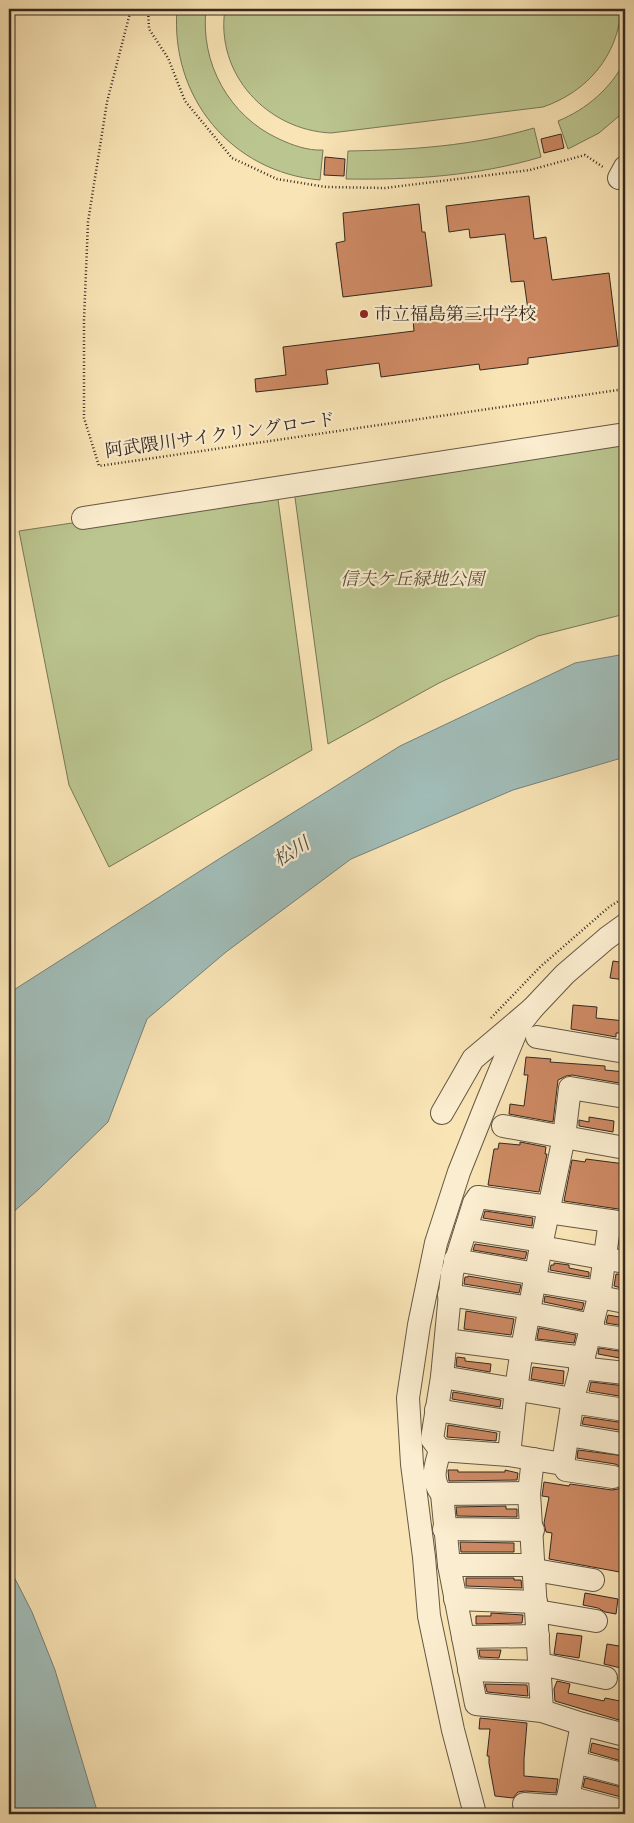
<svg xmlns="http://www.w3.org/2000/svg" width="634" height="1823" font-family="Cardo,'Noto Serif JP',serif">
<rect width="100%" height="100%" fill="#f9e4b5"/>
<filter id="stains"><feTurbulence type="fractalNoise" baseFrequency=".004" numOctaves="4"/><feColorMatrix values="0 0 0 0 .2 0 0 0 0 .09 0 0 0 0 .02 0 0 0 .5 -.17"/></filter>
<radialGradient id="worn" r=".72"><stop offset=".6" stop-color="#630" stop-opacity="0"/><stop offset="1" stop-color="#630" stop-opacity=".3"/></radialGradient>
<g fill="#bbc58f" stroke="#787758">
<path d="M177,9H206C200,63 229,116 279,139C292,145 308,151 323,150L320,180C231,172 170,97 177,9Z"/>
<path d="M225,9H621C618,56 587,92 543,107L331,133C267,130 215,74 225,9Z"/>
<path d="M625,61V111L599,133L568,149L558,121C587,109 610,89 625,61Z"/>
<path d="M534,128L541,157C477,176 412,180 346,179L348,151C411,150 473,146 534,128Z"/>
<polygon points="625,438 625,614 538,636 439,683 328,744 294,490"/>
<polygon points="277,492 312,750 109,867 69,785 19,531"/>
</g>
<g fill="#a1bcb7" stroke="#75817b">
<polygon points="625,654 625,757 513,790 351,859 226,952 147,1019 108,1122 39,1189 9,1216 9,993 222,857 400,746 575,663"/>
<polygon points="9,1567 32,1612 55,1670 98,1814 9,1814"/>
</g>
<g fill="#cd8963" stroke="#342920">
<polygon points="561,134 564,148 544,153 541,139"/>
<polygon points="325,157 345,159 344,176 324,175"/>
<polygon points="529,196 534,239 546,237 552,280 609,273 618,346 528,358 528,364 480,370 479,364 381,377 379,363 326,370 328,384 256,392 255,379 286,375 283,347 414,331 413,320 450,316 450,319 528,310 524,281 511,282 505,234 470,238 469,229 449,232 446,206"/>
<polygon points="419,204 422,232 425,232 432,286 343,297 336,243 345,241 343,213"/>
<polygon points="613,961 625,963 625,980 610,978"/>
<polygon points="573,1005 597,1007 596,1018 625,1021 623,1033 616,1033 616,1037 571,1029"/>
<polygon points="526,1057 551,1059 550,1062 605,1066 605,1070 625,1072 625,1084 572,1075 566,1076 558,1080 553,1122 509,1114 510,1104 524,1106 528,1075 524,1075"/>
<polygon points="589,1117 614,1121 613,1132 579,1126 579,1120 589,1122"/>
<polygon points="520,1142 546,1147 545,1154 547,1154 539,1192 488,1185 494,1149 498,1149 499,1143 520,1145"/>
<polygon points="586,1159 625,1164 625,1210 564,1201 572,1160 585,1162"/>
<polygon points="485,1211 533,1218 532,1226 483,1218"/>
<polygon points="475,1244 527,1252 525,1259 473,1250"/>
<polygon points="554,1263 569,1265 569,1268 589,1272 589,1277 550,1270 551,1265 554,1265"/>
<polygon points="616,1274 625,1275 625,1289 614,1286"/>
<polygon points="468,1276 521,1285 519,1293 464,1284 465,1277 468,1277"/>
<polygon points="545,1296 584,1303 582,1310 544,1302"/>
<polygon points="466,1311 514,1319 511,1335 464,1329"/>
<polygon points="608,1315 625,1318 625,1326 606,1323"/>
<polygon points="539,1328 576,1335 574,1343 537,1339"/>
<polygon points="599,1348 625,1352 625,1359 598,1354"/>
<polygon points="457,1357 465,1358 465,1361 491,1364 490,1372 456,1366"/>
<polygon points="533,1367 564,1371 563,1384 531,1379"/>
<polygon points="591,1382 625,1386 625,1397 589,1391"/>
<polygon points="453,1392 501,1400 500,1407 452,1399"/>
<polygon points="584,1417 625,1423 625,1431 582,1424"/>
<polygon points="448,1425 497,1433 496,1441 447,1437"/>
<polygon points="578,1450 625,1456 625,1472 622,1467 615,1464 577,1458"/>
<polygon points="448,1470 458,1470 458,1472 505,1472 505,1470 518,1473 517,1480 449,1481"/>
<polygon points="625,1481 625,1573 549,1559 552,1533 546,1532 544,1523 549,1497 542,1496 544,1482 569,1486 570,1484 612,1490 618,1489 623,1486"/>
<polygon points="506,1506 506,1509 517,1509 517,1517 457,1516 456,1507"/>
<polygon points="460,1542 514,1543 514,1552 461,1552"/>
<polygon points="466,1578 514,1578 514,1580 521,1580 522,1588 466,1586"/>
<polygon points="585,1593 618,1599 616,1614 605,1612 598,1608 583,1605"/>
<polygon points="491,1613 523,1615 522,1623 476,1624 476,1616 491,1616"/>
<polygon points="557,1633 582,1636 579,1658 554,1654"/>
<polygon points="607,1644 625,1647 625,1669 604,1664"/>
<polygon points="479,1650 501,1650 499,1658 480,1657"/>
<polygon points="557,1681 570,1684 568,1693 604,1701 605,1698 625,1702 625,1716 620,1715 619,1720 555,1701 554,1689"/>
<polygon points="485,1684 527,1685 528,1696 487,1692"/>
<polygon points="480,1718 527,1723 524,1759 524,1776 558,1779 556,1793 525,1791 518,1792 513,1798 495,1796 489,1763 489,1756 487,1756 490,1729 479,1729"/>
<polygon points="592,1743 625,1751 625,1762 590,1752"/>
<polygon points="585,1778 625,1788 625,1798 583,1787"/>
</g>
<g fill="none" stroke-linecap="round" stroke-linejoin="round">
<defs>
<g id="minor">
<polyline points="619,178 625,167"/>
<polyline points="83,518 625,434"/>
<polyline points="537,1037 625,1052"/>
<polyline points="442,1113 473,1059 532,1009 565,974 607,938 625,925"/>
<polyline points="503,1126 625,1148"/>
<path d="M549,1207L478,1197L474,1203L452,1273L442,1377L432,1439L440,1450C435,1468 430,1479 442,1494L449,1565L476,1704L542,1711L582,1724L625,1735"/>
<polyline points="548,1212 624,1223"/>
<polyline points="610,1221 599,1297 573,1399 563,1464 509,1455 516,1389 522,1349 542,1241 564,1137 570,1088 625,1097"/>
<polyline points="466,1229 542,1241"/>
<polyline points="541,1247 625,1262"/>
<polyline points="455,1260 536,1274"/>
<polyline points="534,1281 600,1292"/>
<polyline points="449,1295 530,1308"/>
<polyline points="599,1297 625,1302"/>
<polyline points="529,1313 593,1325"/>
<polyline points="591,1334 625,1339"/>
<polyline points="446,1340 584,1358"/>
<polyline points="580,1368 625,1373"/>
<polyline points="442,1377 573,1399"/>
<polyline points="572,1402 625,1410"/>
<polyline points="436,1410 512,1422"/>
<polyline points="568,1435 622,1444"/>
<polyline points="440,1450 509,1455"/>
<polyline points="533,1459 529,1493 542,1711"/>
<polyline points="563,1464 566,1470 613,1477"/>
<polyline points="442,1494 529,1493"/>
<polyline points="444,1529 533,1530"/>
<polyline points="449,1565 534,1565"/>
<polyline points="535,1570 593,1580"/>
<polyline points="455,1599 536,1602"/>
<polyline points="537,1611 596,1621"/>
<polyline points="463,1637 538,1636"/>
<polyline points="540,1664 606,1678"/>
<polyline points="469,1670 540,1672"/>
<polyline points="575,1762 625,1775"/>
<polyline points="568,1797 625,1812"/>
<polyline points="524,1804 566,1807"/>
<polyline points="475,1814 453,1730 429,1616 424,1557 412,1464 408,1398 419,1325 436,1243 459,1172 487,1102 518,1027 532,1009"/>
<polyline points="565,1814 582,1724"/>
</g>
</defs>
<use href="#minor" stroke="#655845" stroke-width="24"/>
<g stroke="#342920" stroke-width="2.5" stroke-dasharray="1 2.5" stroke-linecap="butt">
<polyline points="131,9 107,102 88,222 84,320 84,418 99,466 625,389"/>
<polyline points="148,9 149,29 168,58 185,101 232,158 277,179 326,187 385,188 530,170 585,155 603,167"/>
<polyline points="491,1018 540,967 609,907 625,897"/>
</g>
<use href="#minor" stroke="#fbedcf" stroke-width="22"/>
</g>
<circle fill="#8f2418" stroke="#fbedcf" stroke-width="2" cx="364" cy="314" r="5"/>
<g text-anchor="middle" stroke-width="4.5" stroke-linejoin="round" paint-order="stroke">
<g font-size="18" fill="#342920" stroke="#fbedcf" text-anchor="start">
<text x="374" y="320">市立福島第三中学校</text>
</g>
<g font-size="18" fill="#342920" stroke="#fbedcf">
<text transform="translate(220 435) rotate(-8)" y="6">阿武隈川サイクリングロード</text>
</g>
<g font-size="18" font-style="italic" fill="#56503c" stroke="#fbedcf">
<text x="412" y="585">信夫ケ丘緑地公園</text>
</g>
<g font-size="19" font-style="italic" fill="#4f4e46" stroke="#fbedcf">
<text transform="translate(291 851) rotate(-32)" y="7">松川</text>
</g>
</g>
<rect width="634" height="1823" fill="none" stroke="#f9e4b5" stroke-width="30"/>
<rect x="10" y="10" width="614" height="1803" fill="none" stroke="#342920" stroke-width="2.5"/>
<rect x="15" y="15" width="604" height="1793" fill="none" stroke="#342920"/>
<rect width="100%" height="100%" filter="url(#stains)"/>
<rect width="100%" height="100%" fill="url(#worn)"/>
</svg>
